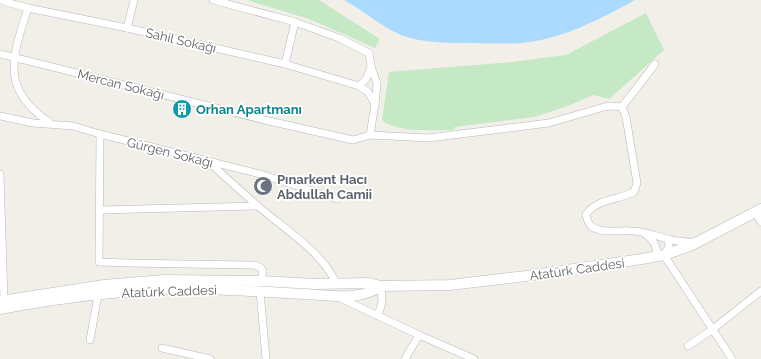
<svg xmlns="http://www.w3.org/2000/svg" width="761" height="359" font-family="Raleway,sans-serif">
<rect width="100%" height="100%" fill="#f1efe8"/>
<g fill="#c5e8c5">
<polygon points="247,0 319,0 380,39 375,48 309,19"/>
<path d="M646,13L664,50L609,99L593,95L568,106L534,117L455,127L453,130C434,130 397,133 382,120L389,72L512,62L566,55Z"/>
</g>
<path fill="#aadaff" d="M344,0H635C600,19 563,39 522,43C504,44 485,43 467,43C445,43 423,43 401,35C380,26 364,11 344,0Z"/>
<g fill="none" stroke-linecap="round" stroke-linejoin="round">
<defs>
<g id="minor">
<polyline points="2,0 6,2 28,8 127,28 285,64 359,86 368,92 375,104"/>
<polyline points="213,0 295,22 339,38 369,53 371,66 377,84 375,104 370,135"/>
<path d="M28,8C12,58 0,89 49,122"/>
<polyline points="127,28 134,0"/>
<polyline points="0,54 269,121 353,140 370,135 428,138 525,126 549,123 604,107 611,106 622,107"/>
<polyline points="285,64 295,22"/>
<polyline points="359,86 366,79 371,67"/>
<path d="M622,107L626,117L637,183L634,192C618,200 595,199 586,215C587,219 588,223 591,226C601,234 619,230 631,231C644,231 656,236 668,239C677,242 687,242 696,242"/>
<polyline points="622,107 655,64"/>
<polyline points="0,116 33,123 73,126 100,134 260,174 337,199"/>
<path d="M100,134L99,262C151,264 203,264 255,265L261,268L263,271L261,281"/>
<path d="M209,162C225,177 242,192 259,207C282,227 326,255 336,284"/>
<polyline points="0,174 4,300"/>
<polyline points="100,210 258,206"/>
<polyline points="755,212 761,222"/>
<path d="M645,234C654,239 657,247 657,256"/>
<polyline points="668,239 669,247 664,255 732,359"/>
<polyline points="260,291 266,359"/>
<polyline points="340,298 419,335 474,359"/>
<polyline points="378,316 382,302 381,286"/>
<polyline points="90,340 98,295"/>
<polyline points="688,346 713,329 761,291"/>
<polyline points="162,348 210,359"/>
<polyline points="405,359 419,335"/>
</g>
<g id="secondary">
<polyline points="0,301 104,285 164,280 261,281 315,284 369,283 381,286 450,285 526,276 642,259 664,255 690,246 761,209"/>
<path d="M0,309C59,298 120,290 181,289C222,288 264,292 305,294C331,295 358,302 381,286"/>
</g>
</defs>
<use href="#minor" stroke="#b5b8bc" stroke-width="8"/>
<use href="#secondary" stroke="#b6babf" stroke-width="11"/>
<use href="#minor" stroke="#fff" stroke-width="7"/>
<use href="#secondary" stroke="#fff" stroke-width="10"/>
</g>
<defs>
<symbol id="building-disc" viewBox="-11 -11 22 22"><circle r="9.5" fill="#0f9aa8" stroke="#fff"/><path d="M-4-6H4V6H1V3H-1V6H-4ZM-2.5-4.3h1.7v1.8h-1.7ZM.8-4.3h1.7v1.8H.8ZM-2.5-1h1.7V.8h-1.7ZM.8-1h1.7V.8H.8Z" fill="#fff"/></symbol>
<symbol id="mosque-disc" viewBox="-11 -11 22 22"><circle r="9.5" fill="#6b7280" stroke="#fff"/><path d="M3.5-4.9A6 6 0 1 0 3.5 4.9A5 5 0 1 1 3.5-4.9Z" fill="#fff"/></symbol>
</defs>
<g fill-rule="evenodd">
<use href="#building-disc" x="171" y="98" width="22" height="22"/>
<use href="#mosque-disc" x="252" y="175" width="22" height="22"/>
</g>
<g text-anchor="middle" stroke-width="3.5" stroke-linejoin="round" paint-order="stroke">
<g font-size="13" fill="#5f6368" stroke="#fff">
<text transform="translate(181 40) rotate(13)" y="5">Sahil Sokağı</text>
<text transform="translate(121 84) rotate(14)" y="5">Mercan Sokağı</text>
<text transform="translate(170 152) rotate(14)" y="5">Gürgen Sokağı</text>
<text transform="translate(577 269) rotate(-8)" y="5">Atatürk Caddesi</text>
<text transform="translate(169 291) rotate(-2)" y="5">Atatürk Caddesi</text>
</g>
<g font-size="13" font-weight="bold" fill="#0d838f" stroke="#fff" text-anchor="start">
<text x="196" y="114">Orhan Apartmanı</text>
</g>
<g font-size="13" font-weight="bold" fill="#5b616d" stroke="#fff" text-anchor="start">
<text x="277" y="184">Pınarkent Hacı<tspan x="277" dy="15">Abdullah Camii</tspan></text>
</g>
</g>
</svg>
